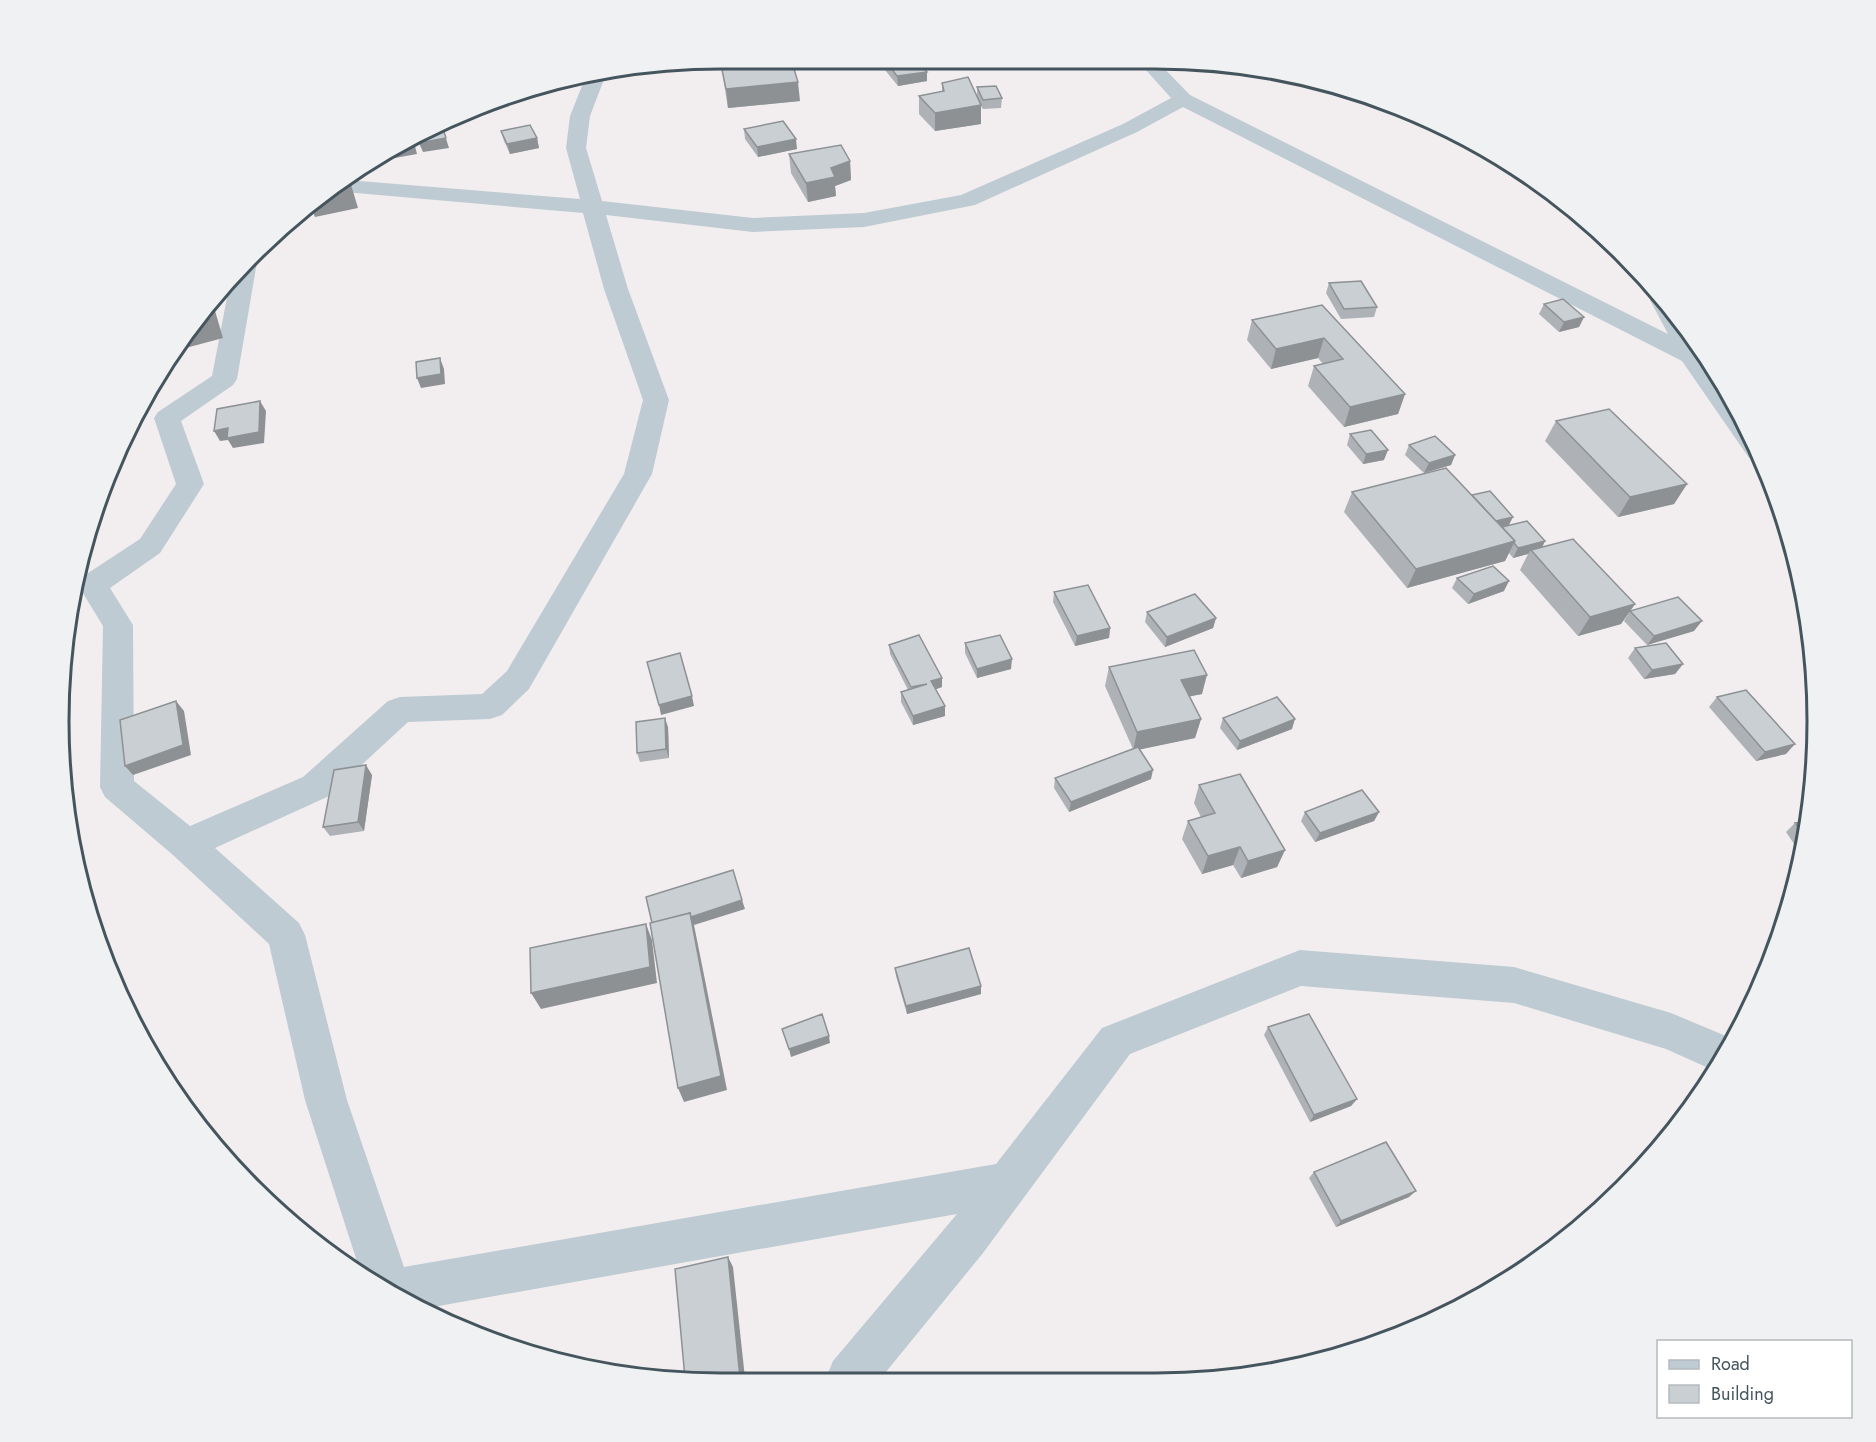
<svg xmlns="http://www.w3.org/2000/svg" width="1876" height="1442" font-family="Jost,sans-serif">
<rect width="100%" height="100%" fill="#f2eeef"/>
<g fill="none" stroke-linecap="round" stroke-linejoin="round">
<polygon fill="#becbd2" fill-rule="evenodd" points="1137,60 1156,60 1190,95 1668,334 1650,300 1657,294 1695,340 1718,376 1763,460 1749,458 1682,361 1183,107 1137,132 975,205 864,227 753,232 606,215 628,289 669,400 652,474 529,689 502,715 490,719 408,722 327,797 215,848 299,923 305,935 347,1100 404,1267 996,1164 1102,1028 1300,950 1514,967 1671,1013 1733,1039 1715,1071 1666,1049 1514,1003 1301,986 1130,1054 983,1253 881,1378 826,1378 833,1361 957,1214 422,1309 362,1277 305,1100 269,944 173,855 105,797 100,787 103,626 78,585 82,577 140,539 176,484 154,418 158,412 212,376 230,282 250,256 253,257 257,262 237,379 233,385 181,421 204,484 160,553 110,588 133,625 134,781 190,826 303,777 388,701 400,697 482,694 507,671 624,474 643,400 604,289 583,213 333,191 347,180 580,199 566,148 570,116 586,76 606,74 590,116 586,148 602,201 753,218 864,213 961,195 1123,124 1171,98"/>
</g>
<g fill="#aeb2b6">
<polygon points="885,60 927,81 898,86 885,70"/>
<polygon points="721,65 800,101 728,108"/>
<polygon points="942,83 977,96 977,87 1002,98 1001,108 983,109 981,106 981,124 935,131 919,114 919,96 942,92"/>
<polygon points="1441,124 1448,127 1463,136 1462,137"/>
<polygon points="744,129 797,149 758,157 745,139"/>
<polygon points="501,131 537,138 539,148 510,154 504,141"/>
<polygon points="789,154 850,161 851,180 835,186 836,196 808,202 791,173"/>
<polygon points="1492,154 1515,168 1506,170 1490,158"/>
<polygon points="1329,283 1377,307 1374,317 1341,319 1326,293"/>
<polygon points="1544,304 1584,317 1579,327 1559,332 1539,314"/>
<polygon points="1322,305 1405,394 1398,414 1344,427 1308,386 1314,366 1323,364 1318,358 1271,369 1247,340 1252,320"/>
<polygon points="1556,421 1687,484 1674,504 1618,517 1545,441"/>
<polygon points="1350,434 1384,460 1363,464 1347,445"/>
<polygon points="1409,445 1455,455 1451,465 1424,473 1405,455"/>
<polygon points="1352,492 1472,495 1509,525 1545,541 1542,547 1635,604 1621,624 1578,636 1520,570 1528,554 1513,558 1509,553 1505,561 1407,588 1344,512"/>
<polygon points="1457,578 1504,591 1468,604 1452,588"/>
<polygon points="1054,592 1110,628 1109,638 1075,646 1053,602"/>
<polygon points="1630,611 1694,631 1647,645 1624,621"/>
<polygon points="1147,612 1216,618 1213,628 1165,647 1145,622"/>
<polygon points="965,643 1011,669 977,678 965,653"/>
<polygon points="889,645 942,687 935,689 945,706 945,716 913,725 901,702 901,692 908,690 890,654"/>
<polygon points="1635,648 1683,664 1675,674 1644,679 1628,658"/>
<polygon points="1109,667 1202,694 1190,696 1201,719 1195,738 1139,749 1151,779 1069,812 1054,788 1055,778 1133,749 1105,686"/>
<polygon points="1717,697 1786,754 1756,761 1709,707"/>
<polygon points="1223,718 1292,729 1237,750 1220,728"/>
<polygon points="668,727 669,758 640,762 637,753"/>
<polygon points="372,775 364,831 330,836 323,827"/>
<polygon points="1199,785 1285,850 1277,867 1241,878 1233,865 1202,874 1182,839 1188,821 1201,817 1194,803"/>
<polygon points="1305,812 1379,812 1374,821 1315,842 1301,821"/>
<polygon points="1808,822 1805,851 1803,857 1786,832 1795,823"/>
<polygon points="895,968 981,994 907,1014 896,976"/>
<polygon points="1268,1027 1357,1099 1351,1106 1310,1122 1264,1035"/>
<polygon points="1314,1172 1409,1197 1336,1227 1309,1178"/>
</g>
<g fill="#8d9194">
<polygon points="927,72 927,81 898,86 897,76"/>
<polygon points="798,82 800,101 728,108 726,89"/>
<polygon points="981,105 981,124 935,131 935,113"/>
<polygon points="442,126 449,148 423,152 419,143"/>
<polygon points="413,138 417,154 373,162 373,160 389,147"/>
<polygon points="537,138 539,148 510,154 507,144"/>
<polygon points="796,139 797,149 758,157 757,147"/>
<polygon points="850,161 851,180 835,186 836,196 808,202 806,183 831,168"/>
<polygon points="1508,164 1515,168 1506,170"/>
<polygon points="349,178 358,208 315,217 311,208"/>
<polygon points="213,304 223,338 182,349 180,347"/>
<polygon points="1584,317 1579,327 1559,332 1564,322"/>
<polygon points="1324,338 1318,358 1271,369 1276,349"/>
<polygon points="440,358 444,369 445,384 421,388 417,378"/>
<polygon points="1405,394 1398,414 1344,427 1350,407"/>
<polygon points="260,401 266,411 264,443 233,448 228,440 220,441 214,431"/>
<polygon points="1388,450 1384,460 1363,464 1366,454"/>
<polygon points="1455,455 1451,465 1424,473 1429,463"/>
<polygon points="1687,484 1674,504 1618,517 1630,497"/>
<polygon points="1513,517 1508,527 1501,528 1489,522"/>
<polygon points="1515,541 1505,561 1407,588 1416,569"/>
<polygon points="1545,541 1540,552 1531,550 1528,554 1513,558 1518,548"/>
<polygon points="1509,581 1504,591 1468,604 1474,594"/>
<polygon points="1635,604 1621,624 1578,636 1590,617"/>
<polygon points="1216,618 1213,628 1165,647 1167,637"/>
<polygon points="1702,621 1694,631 1647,645 1654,636"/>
<polygon points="1110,628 1109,638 1075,646 1077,636"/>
<polygon points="1012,659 1011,669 977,678 977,669"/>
<polygon points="1683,664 1675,674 1644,679 1652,670"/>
<polygon points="1207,675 1202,694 1177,699 1181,680"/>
<polygon points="942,678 942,687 931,691 931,681"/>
<polygon points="692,696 694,706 661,715 659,705"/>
<polygon points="176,701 184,711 191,755 133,775 125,766"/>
<polygon points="945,706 945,716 913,725 913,716"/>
<polygon points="665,718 668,727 669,758 666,749"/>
<polygon points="1201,719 1195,738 1133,751 1137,732"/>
<polygon points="1295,719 1292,729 1237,750 1240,741"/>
<polygon points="1795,744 1786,754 1756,761 1765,752"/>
<polygon points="366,765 372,775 364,831 358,822"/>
<polygon points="1153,770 1151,779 1069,812 1071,802"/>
<polygon points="1379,812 1374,821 1315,842 1320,833"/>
<polygon points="1240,847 1233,865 1202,874 1208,856"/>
<polygon points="1285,850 1277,867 1241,878 1248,861"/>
<polygon points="742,900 745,909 694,925 727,1090 684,1102 678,1088 653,929"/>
<polygon points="646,924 652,940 657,983 541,1009 531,993"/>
<polygon points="981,986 981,994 907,1014 906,1006"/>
<polygon points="829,1036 830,1043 791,1057 789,1049"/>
<polygon points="1357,1099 1351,1106 1310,1122 1314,1115"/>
<polygon points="1416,1191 1409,1197 1336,1227 1341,1221"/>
<polygon points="728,1257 733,1267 745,1378 740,1378"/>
</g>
<g fill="#cacfd4" stroke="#8d9194" stroke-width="1.5">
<polygon points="787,59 791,59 798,82 726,89 721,65"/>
<polygon points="892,59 916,59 927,72 897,76 885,60"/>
<polygon points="968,77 981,105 935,113 919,96 944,91 942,83"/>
<polygon points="996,86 1002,98 983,100 977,87"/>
<polygon points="783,121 796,139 757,147 744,129"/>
<polygon points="530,125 537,138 507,144 501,131"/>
<polygon points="442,126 446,138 419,143 418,136"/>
<polygon points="841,145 850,161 831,168 835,177 806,183 789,154"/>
<polygon points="347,180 350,188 331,192"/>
<polygon points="1361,281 1377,307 1344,309 1329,283"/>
<polygon points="1563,299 1584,317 1564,322 1544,304"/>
<polygon points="1322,305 1405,394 1350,407 1314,366 1343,359 1324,338 1276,349 1252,320"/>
<polygon points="209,309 212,318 200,321"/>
<polygon points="440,358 441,374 417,378 416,362"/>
<polygon points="260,401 259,432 227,438 228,428 214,431 217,409"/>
<polygon points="1609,409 1687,484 1630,497 1556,421"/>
<polygon points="1371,430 1388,450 1366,454 1350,434"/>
<polygon points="1435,436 1455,455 1429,463 1409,445"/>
<polygon points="1446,468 1515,541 1416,569 1352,492"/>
<polygon points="1490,491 1513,517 1496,521 1472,495"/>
<polygon points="1527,521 1545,541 1518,548 1514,543 1515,541 1502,527"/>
<polygon points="1573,539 1635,604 1590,617 1531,550"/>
<polygon points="1493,566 1509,581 1474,594 1457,578"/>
<polygon points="1088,585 1110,628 1077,636 1054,592"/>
<polygon points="1195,594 1216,618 1167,637 1147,612"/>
<polygon points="1678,597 1702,621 1654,636 1630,611"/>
<polygon points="919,635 942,678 931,681 945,706 913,716 901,692 927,684 911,687 889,645"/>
<polygon points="1000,635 1012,659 977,669 965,643"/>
<polygon points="1666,643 1683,664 1652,670 1635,648"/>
<polygon points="1194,650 1207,675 1181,680 1201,719 1137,732 1109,667"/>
<polygon points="680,653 692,696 659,705 647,662"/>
<polygon points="1746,690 1795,744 1765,752 1717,697"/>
<polygon points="1277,697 1295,719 1240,741 1223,718"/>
<polygon points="176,701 183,745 125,766 120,720"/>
<polygon points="665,718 666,749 637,753 636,722"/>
<polygon points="1138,747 1153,770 1071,802 1055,778"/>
<polygon points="366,765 358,822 323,827 334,770"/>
<polygon points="1240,774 1285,850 1248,861 1240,847 1208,856 1188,821 1215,813 1199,785"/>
<polygon points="1362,790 1379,812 1320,833 1305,812"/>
<polygon points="1808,822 1806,838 1795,823"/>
<polygon points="733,870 742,900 691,917 690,913 652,923 646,897"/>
<polygon points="690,913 721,1076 678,1088 650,923"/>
<polygon points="646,924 650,967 531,993 530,948"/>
<polygon points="969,948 981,986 906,1006 895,968"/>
<polygon points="822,1014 829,1036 789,1049 782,1029"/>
<polygon points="1309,1014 1357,1099 1314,1115 1268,1027"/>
<polygon points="1386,1142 1416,1191 1341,1221 1314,1172"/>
<polygon points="728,1257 740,1378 685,1378 675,1269"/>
</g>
<path d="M0 0H1876V1442H0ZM721 69H1155A652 652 0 0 1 1807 721V721A652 652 0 0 1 1155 1373H721A652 652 0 0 1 69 721V721A652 652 0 0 1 721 69Z" fill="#f0f1f2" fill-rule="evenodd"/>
<path fill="none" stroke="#45555e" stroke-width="3" d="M721 69H1155A652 652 0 0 1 1807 721V721A652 652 0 0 1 1155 1373H721A652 652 0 0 1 69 721V721A652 652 0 0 1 721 69Z"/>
<rect x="1657" y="1340" width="195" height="78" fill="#ffffff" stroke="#b5bbbf" stroke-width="1.5"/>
<rect x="1669" y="1360" width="30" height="9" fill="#becbd2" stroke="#b5bbbf" stroke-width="1.5"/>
<text x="1711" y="1370" font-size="18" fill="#45555e">Road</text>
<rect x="1669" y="1385" width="30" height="18" fill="#cacfd4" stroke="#b5bbbf" stroke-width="1.5"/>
<text x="1711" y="1400" font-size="18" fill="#45555e">Building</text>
</svg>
